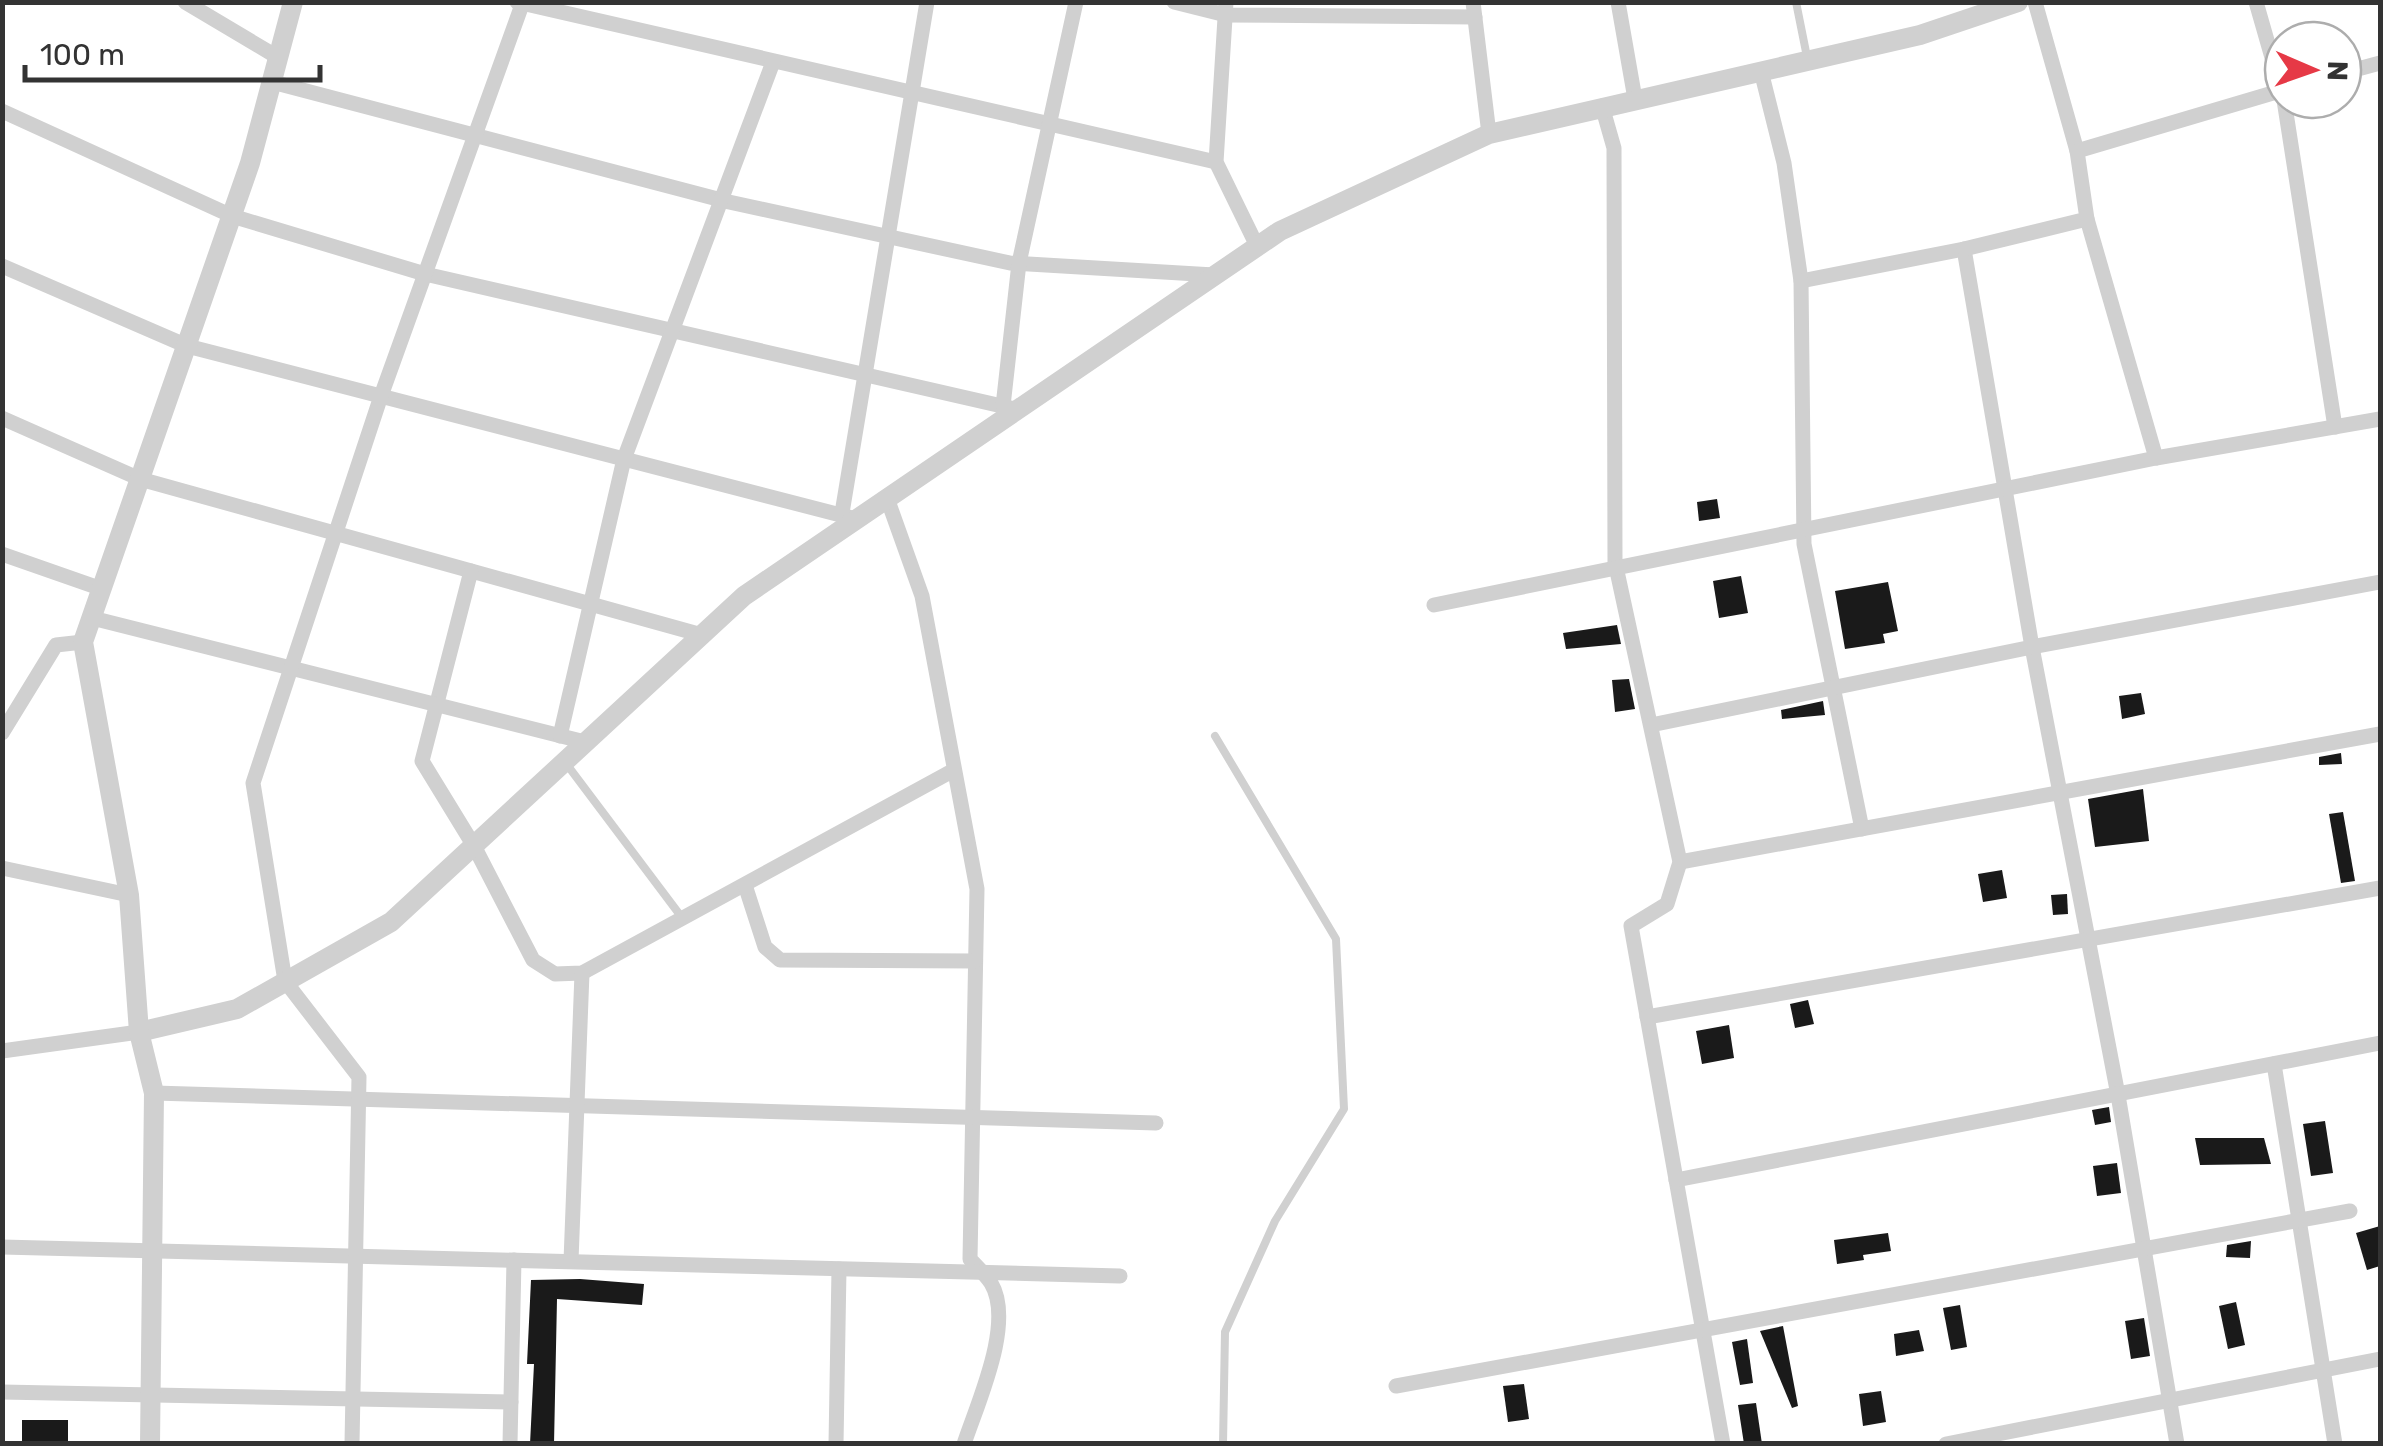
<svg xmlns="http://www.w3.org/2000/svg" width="2383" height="1446" font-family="Rubik,sans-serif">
<rect width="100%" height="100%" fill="#fff"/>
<g fill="#1a1a1a">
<polygon points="1717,499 1720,518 1699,521 1697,502"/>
<polygon points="1741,576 1748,613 1719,618 1713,581"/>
<polygon points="1888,582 1898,631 1883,634 1885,643 1845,649 1835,591"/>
<polygon points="1617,625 1621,644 1566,649 1563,633"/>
<polygon points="1629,679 1635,709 1615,712 1612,680"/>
<polygon points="2141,693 2145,714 2122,719 2119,696"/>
<polygon points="1823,701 1825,715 1782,719 1781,710"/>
<polygon points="2341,753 2342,764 2319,765 2319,757"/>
<polygon points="2143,789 2149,841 2095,847 2088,799"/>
<polygon points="2343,812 2355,881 2341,883 2329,814"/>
<polygon points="2002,870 2007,898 1983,902 1978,874"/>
<polygon points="2067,894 2068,914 2053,915 2051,895"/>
<polygon points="1808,1000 1814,1024 1795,1028 1790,1004"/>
<polygon points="1729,1025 1734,1058 1702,1064 1696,1031"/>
<polygon points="2109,1107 2111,1122 2095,1125 2092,1110"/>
<polygon points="2325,1121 2333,1173 2311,1176 2303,1124"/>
<polygon points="2195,1138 2264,1138 2271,1164 2200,1165"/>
<polygon points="2117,1163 2121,1193 2097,1196 2093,1166"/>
<polygon points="2380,1226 2380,1266 2367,1270 2356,1233"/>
<polygon points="1888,1233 1891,1251 1863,1255 1864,1260 1837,1264 1834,1240"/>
<polygon points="2251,1241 2250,1258 2226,1257 2227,1245"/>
<polygon points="580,1279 644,1284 642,1305 557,1299 554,1444 530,1444 534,1364 527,1364 531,1280"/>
<polygon points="2236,1302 2245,1345 2228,1349 2219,1306"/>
<polygon points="1960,1305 1967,1347 1951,1350 1943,1308"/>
<polygon points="2144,1318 2150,1356 2131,1359 2125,1321"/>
<polygon points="1783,1326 1798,1406 1792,1408 1760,1331"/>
<polygon points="1919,1330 1924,1351 1896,1356 1894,1334"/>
<polygon points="1747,1339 1753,1383 1740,1385 1732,1342"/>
<polygon points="1524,1384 1529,1419 1508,1422 1503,1386"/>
<polygon points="1881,1391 1886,1422 1863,1426 1859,1394"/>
<polygon points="1756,1403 1762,1444 1744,1444 1738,1405"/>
<rect x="22" y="1420" width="46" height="24"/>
</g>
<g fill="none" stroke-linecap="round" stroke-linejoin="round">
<g stroke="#d0d0d0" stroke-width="8">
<polyline points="1796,2 1807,57"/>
<polyline points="1215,736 1336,939 1344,1109 1275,1221 1225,1332 1223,1444"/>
<polyline points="565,762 683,919"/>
</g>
<g stroke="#d0d0d0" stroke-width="15">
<polyline points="185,2 279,58"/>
<polyline points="517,2 1216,162"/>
<polyline points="1174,2 1226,15 1475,17"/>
<polyline points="1226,2 1216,162 1257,246"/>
<polyline points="1473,2 1489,134"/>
<polyline points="1618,2 1635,99"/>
<polyline points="2035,2 2077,151"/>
<polyline points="2256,2 2283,96"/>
<polyline points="1761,71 1784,163 1801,281 1964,249 2032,647 2118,1095 2177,1444"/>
<polyline points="2343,73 2380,63"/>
<polyline points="272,82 729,202 1010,263 1214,275"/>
<polyline points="2284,100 2335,427"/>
<polyline points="1602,106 1614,148 1615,562 1680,862 1667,904 1631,926 1723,1444"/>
<polyline points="2,111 232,216 425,274 1015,409"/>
<polyline points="2087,219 2156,458"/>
<polyline points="1964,249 2087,219 2077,151 2283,90"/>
<polyline points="2,266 187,346 856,519"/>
<polyline points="1801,281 1804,544 1862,829"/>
<polyline points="1003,406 1019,263 1076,2"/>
<polyline points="2,418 140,479 702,635"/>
<path d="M887,498L922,596L977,889L970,1259C977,1267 986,1275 991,1283C1015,1323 977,1404 964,1444"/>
<polyline points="842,513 927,2"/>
<polyline points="2,554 102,589"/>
<polyline points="471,571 422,761 474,846 533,960 555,974 582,973 954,770"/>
<polyline points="1434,605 2156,458 2380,419"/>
<polyline points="92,618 585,742"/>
<polyline points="1651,725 2032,647 2380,582"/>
<polyline points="2,733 56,645 83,642"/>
<polyline points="560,736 624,459 773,62"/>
<polyline points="1680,862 2380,734"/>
<polyline points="2,868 129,895"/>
<polyline points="745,885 765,947 780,960 975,961"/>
<polyline points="1647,1017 2380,888"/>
<polyline points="2,1051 139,1032"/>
<polyline points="2274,1064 2335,1444"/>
<polyline points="154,1093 1156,1123"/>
<polyline points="1676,1180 2380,1043"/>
<polyline points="2,1247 1120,1276"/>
<polyline points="571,1261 582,973"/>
<polyline points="1396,1386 2350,1211"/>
<polyline points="2,1392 511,1402"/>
<polyline points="352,1444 359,1077 285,981 253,783 381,396 523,2"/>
<polyline points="510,1444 514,1260"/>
<polyline points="836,1444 839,1269"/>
<polyline points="1946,1444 2380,1359"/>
</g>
<g stroke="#d0d0d0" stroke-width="20">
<polyline points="139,1032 237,1009 391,922 744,596 1280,231 1489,134 1920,35 2018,2"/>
<polyline points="150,1444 154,1093 139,1032 129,895 83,642 250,163 293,2"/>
</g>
</g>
<rect width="2383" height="1446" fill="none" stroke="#333333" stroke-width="10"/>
<g transform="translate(2313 70) rotate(92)"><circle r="48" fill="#ffffff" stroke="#adadad" stroke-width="2.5"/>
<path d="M0-8L18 38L0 25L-18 38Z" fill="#e63946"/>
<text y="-15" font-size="28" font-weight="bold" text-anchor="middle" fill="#333333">N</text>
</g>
<path d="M25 65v15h295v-15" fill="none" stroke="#333333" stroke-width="5"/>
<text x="40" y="65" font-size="30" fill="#333333" stroke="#ffffff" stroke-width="8" paint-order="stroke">100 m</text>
</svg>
